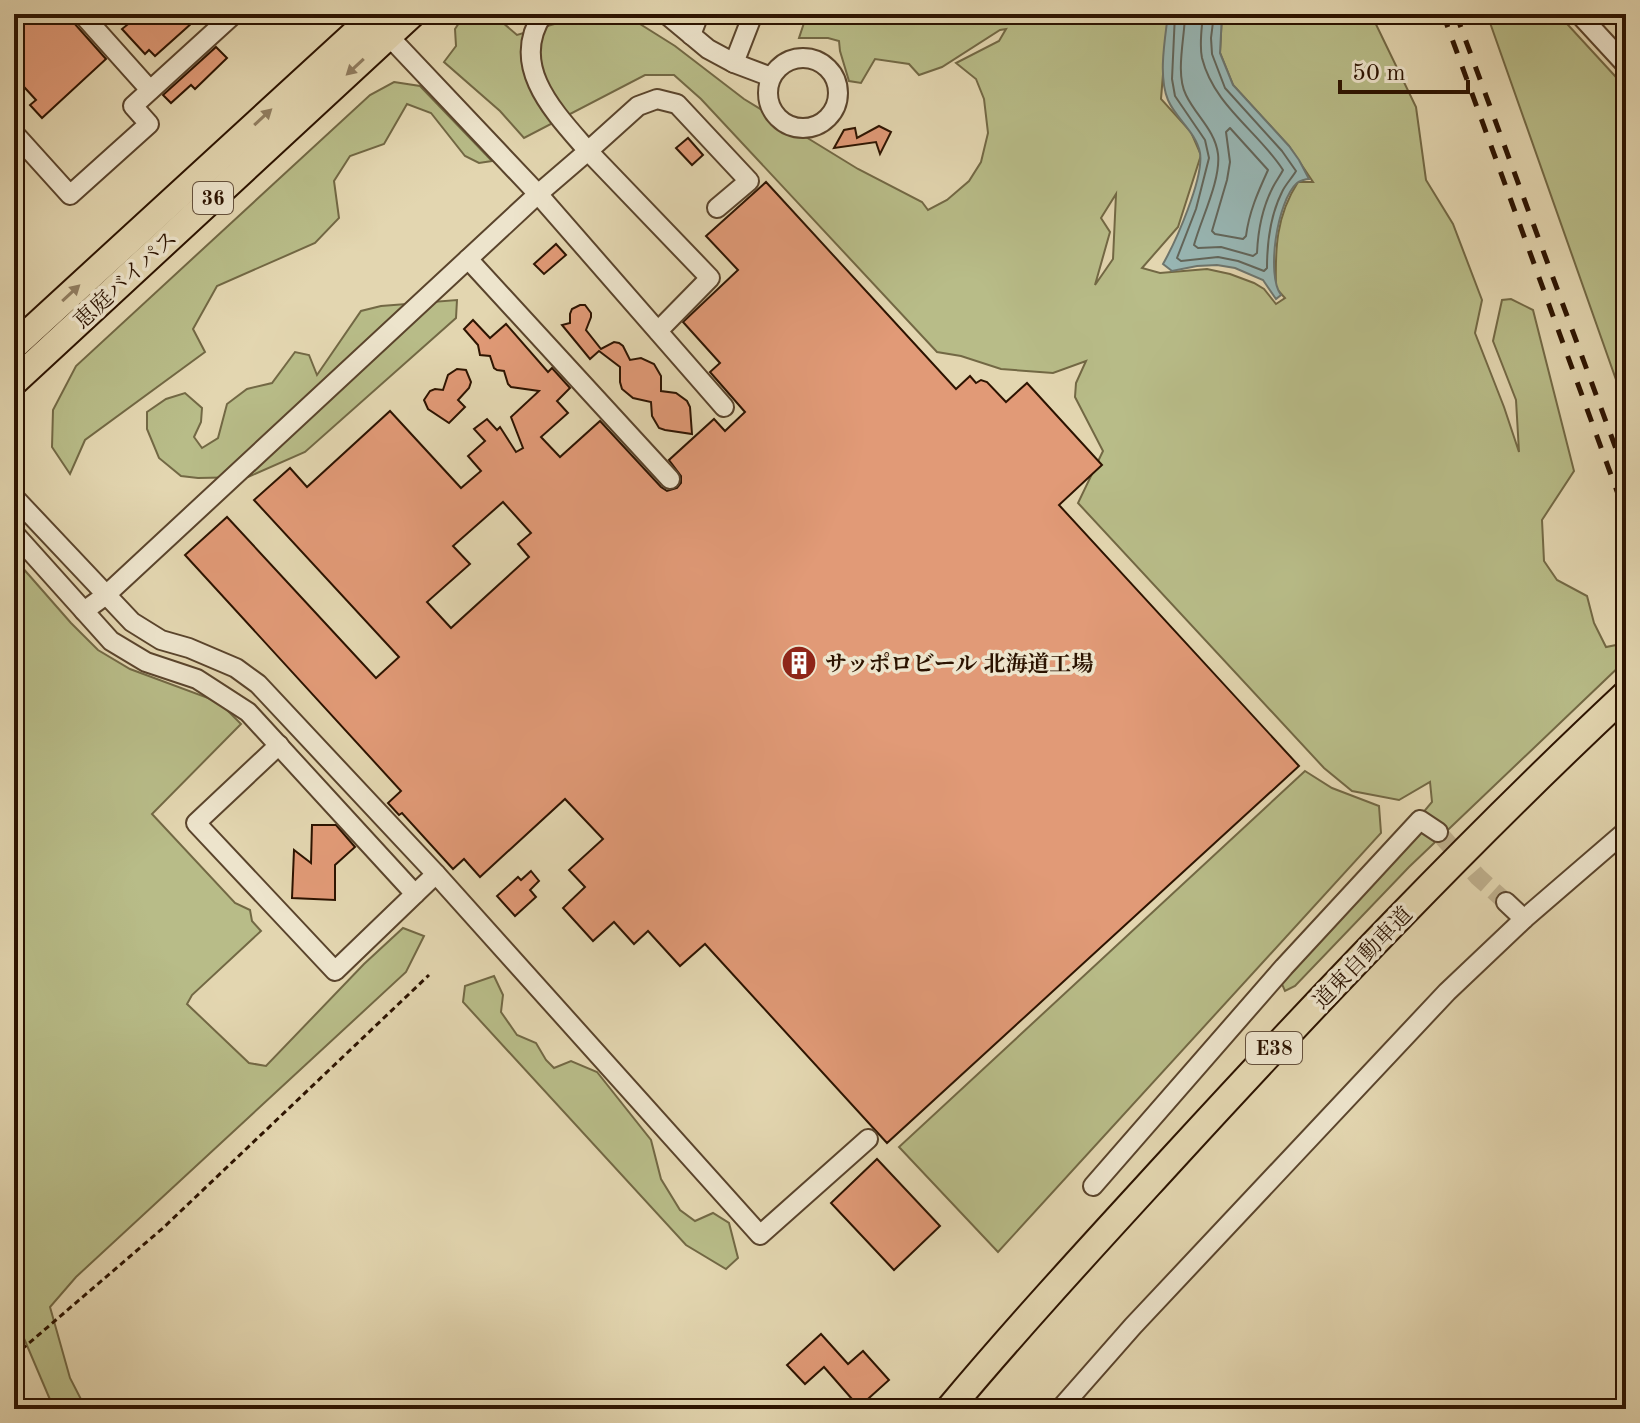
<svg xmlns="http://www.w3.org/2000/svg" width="1640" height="1423" font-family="'Old Standard TT','Noto Serif JP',serif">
<rect width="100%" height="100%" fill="#e3d6b0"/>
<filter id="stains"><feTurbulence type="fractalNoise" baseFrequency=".0025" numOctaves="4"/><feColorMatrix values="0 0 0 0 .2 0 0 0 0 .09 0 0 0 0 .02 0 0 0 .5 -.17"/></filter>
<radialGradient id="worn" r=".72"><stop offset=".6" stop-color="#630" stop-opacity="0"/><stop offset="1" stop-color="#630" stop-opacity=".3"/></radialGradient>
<g fill="#b8bc88" stroke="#726844" stroke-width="2" fill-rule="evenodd">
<path d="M465,14H497L502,22L517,35L568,20L581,14H624L675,46L744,99L858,169L922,202L928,210L947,200L969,181L981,162L988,133L984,99L976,79L956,63L999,41L1006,29L1000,30L942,67L919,75L909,64L875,59L861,83L849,81L840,51L839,41L828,38H799L807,14H1168L1161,99L1191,132L1201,155L1178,227L1142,268L1160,273L1207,269L1230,274L1254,283L1264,289L1276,304L1285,298L1276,288C1275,249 1276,216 1298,182H1313L1289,146L1233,85L1220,53L1222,14H1371L1416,107L1426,180L1453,224L1482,300L1475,333L1504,407L1519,452L1516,400L1493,341L1502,300L1511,299L1533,310L1574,471L1542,520L1544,561L1557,580L1587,596L1594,623L1606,647L1626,643V660L1409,867L1295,986L1285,991L1281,982L1432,802L1430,782L1399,800L1352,791L1324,768L1078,503L1103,451L1075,397L1076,383L1086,361L1053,373L1001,369L961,356L937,352L701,99L674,75H645L524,138L500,111L444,62L456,46L455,29ZM1116,194L1113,259L1095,285L1110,232L1101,218Z"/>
<polygon points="1489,14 1558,14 1626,88 1626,408 1488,17"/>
<polygon points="394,82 420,86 492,161 479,163 465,156 431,113 407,104 384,144 350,156 334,181 339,218 315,243 217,286 193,329 205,352 85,440 70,474 52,447 53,410 76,366 370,95"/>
<polygon points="457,300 456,318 305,452 248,477 198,478 181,476 159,458 147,429 147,412 166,399 185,393 202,408 201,422 194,437 202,448 218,438 227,404 247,389 272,383 295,352 309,355 317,375 361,311 381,306"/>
<polygon points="14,558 71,623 98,650 130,669 219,702 241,724 152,814 235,903 250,910 252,921 261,931 192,995 187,1004 249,1063 266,1066 364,964 403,928 424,936 406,972 76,1277 50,1307 70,1378 86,1409 54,1409 14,1315"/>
<polygon points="1305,771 1332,788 1379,806 1381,833 998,1252 899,1147"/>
<polygon points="494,976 503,995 501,1012 517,1035 536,1043 546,1060 554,1068 571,1061 597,1072 651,1140 661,1179 680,1210 695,1221 713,1213 729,1223 738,1258 726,1269 686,1245 463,1002 465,986"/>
</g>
<path fill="#98b7b5" stroke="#6d756d" stroke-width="2" d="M1168,14H1222L1220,53L1233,85L1289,146L1299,160L1309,179C1306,179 1299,181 1297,183C1277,201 1266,275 1281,295L1276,299L1263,280L1235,268L1217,265L1197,266L1172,271L1163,264C1176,241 1204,178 1200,153C1196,132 1176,119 1168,100C1158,77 1165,39 1168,14Z"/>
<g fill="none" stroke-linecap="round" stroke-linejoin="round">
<g stroke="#62655a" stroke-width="2">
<path d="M1175,14L1172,79L1175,96L1205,140L1209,158L1196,209L1177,258L1181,261L1218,257L1238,261L1264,271L1267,268C1267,242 1270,216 1282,192C1285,185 1292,178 1296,171L1282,151L1225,88L1212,54L1211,38L1214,14"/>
<path d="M1185,14C1185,37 1175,73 1186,95C1196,116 1215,130 1218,154C1221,180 1201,219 1194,245L1198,248L1221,247L1253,256L1257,253C1258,230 1262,208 1273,187C1276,181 1280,176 1283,170C1258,131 1214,106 1202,58C1199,44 1202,28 1203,14"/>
<path d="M1230,128L1268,170C1258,192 1249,212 1246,236L1243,239L1215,234L1212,231L1227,180L1230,162L1226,132Z"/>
</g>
</g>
<g fill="#e19a77" stroke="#2c1300" stroke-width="2" fill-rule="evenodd">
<polygon points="14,14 69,14 73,22 106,59 42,118 30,105 36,100 14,76"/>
<polygon points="117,14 202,14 155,56 149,50 145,54 122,29 127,25"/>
<polygon points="216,47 227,58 195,89 191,85 171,103 163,95"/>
<polygon points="879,126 891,132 880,154 876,142 834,148 844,130 855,128 857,138"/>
<polygon points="688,138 703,155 692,165 676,148"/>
<path d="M766,182L956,389L970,376L976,383L981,380L987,382L1006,402L1027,383L1102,465L1059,505L1299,766L887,1143L705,944L680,966L648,931L634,944L614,922L593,941L563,908L585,887L569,870L603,839L565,799L480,877L464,859L453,869L402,813L399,815L388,803L401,791L185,555L227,517L376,678L399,657L254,500L290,468L307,487L390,411L461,488L481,471L468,456L485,441L474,429L487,419L497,430L500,427L516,452L523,448L511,417L539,391L511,387L508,384L504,371L497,370L494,368L490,356L480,355L478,345L464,329L473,320L490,338L506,324L548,372L552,368L570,388L557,401L568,413L541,437L560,457L600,421L661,487L667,491L677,488L681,483V476L669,460L714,419L725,431L745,412L710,372L720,363L683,322L738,270L706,236ZM503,502L531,533L518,544L529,557L451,628L427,602L470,564L453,546Z"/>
<polygon points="556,244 566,255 544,274 534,264"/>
<polygon points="580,305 585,305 591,313 591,317 586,330 601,349 614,342 619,343 623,346 630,360 641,358 654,364 661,376 661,391 676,393 687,401 690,407 692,434 665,430 659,428 652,416 651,402 633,398 622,389 620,382 620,367 599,351 590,359 562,325 570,323 570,314 572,309"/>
<polygon points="457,369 466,370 471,382 469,388 458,400 465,407 449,423 428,409 424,400 430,391 435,389 443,390 448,375"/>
<polygon points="312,825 336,825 355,847 335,865 335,900 292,898 294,850 311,863"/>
<polygon points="531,871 539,881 530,890 536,897 515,916 497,896 518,877 521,880"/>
<polygon points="877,1159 940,1226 894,1270 831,1203"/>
<polygon points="821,1334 848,1364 863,1351 889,1380 859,1407 824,1367 805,1384 787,1365"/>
</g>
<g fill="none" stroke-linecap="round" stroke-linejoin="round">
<polyline stroke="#beaf8d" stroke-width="18" stroke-dasharray="18 9" stroke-linecap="butt" points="1438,832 1478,877 1506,902"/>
<defs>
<g id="minor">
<polyline points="82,14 150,90"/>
<polyline points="666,14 708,49 734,63 771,77"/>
<polyline points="1579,14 1626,65"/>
<polyline points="382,29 538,194 724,407"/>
<polyline points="691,35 699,14"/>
<circle cx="803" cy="93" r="35"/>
<polyline points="734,63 753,14"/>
<polyline points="14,133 70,195 149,124 133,106 234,14"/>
<polyline points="468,259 670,479"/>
<polyline points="658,331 710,278 588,151 638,106 657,99 677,104 749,181 717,208"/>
<polyline points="14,497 132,622 161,640 189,648 236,668 258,684 436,874 760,1235 868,1139"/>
<polyline points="14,533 111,641 146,662 197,679 248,712 415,894 436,874"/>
<path d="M84,611L106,595L538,194L588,151C555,113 508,66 543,14"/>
<polyline points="279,745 196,823 335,971 415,894"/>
<polyline points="1506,902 1524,919"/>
<polyline points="1093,1186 1284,967 1420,820 1438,832"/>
<polyline points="1060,1409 1133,1326 1447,992 1524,919 1626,831"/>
</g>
<g id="highway">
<polyline points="14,346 376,14"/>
<polyline points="14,382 412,14"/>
<path d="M949,1409C1021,1323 1098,1240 1174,1157C1320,998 1469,841 1626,694"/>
</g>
</defs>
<use href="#minor" stroke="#5a442c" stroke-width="22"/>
<use href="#highway" stroke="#2c1300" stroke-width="30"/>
<g stroke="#2c1300" stroke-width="3" stroke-dasharray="6 4" stroke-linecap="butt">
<polyline points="432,20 439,14"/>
<polyline points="14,1356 163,1228 429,975"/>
</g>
<use href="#minor" stroke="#ede4cc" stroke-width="18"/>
<use href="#highway" stroke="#e3d6b0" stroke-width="26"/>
<g stroke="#2c1300" stroke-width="5" stroke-dasharray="14 14" stroke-linecap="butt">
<polyline points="1443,14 1626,516"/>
<polyline points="1456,14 1626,476"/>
</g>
</g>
<defs><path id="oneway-solid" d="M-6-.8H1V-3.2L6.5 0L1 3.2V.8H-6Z" transform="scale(2)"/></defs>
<g fill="#917e61">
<use href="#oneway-solid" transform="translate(355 67) rotate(137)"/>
<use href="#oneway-solid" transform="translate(263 117) rotate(-43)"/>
<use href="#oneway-solid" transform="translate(71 293) rotate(-43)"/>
</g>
<defs>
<symbol id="building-disc" viewBox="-11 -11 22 22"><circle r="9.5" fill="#8f2418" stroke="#ede4cc"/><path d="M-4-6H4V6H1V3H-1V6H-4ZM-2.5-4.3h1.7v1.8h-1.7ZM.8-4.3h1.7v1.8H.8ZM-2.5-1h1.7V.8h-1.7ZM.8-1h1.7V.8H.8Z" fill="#fff"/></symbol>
</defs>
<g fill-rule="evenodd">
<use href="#building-disc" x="779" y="643" width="40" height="40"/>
</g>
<g text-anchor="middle" stroke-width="7" stroke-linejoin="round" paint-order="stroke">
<g fill="#ede4cc" stroke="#66523d" stroke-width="2">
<rect x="193" y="182" width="40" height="32" rx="6"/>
<rect x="1246" y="1032" width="56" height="32" rx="6"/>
</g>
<g font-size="20" font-weight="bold" fill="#2c1300">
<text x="213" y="205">36</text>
<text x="1274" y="1055">E38</text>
</g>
<g font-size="22" fill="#2c1300" stroke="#ede4cc">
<text transform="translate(125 279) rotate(-43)" y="8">恵庭バイパス</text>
<text transform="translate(1362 957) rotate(-46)" y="8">道東自動車道</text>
</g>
<g font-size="22" font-weight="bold" fill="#2c1300" stroke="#ede4cc" text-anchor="start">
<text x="825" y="671">サッポロビール 北海道工場</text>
</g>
</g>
<rect width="1640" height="1423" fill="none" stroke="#e3d6b0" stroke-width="48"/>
<rect x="16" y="16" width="1608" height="1391" fill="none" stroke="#2c1300" stroke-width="4"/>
<rect x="24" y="24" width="1592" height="1375" fill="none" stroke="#2c1300" stroke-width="2"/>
<path d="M1340 80v12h128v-12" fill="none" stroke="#2c1300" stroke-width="4"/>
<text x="1352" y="80" font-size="24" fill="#2c1300" stroke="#ede4cc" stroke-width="6" paint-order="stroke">50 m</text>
<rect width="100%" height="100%" filter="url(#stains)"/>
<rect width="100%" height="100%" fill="url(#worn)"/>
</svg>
